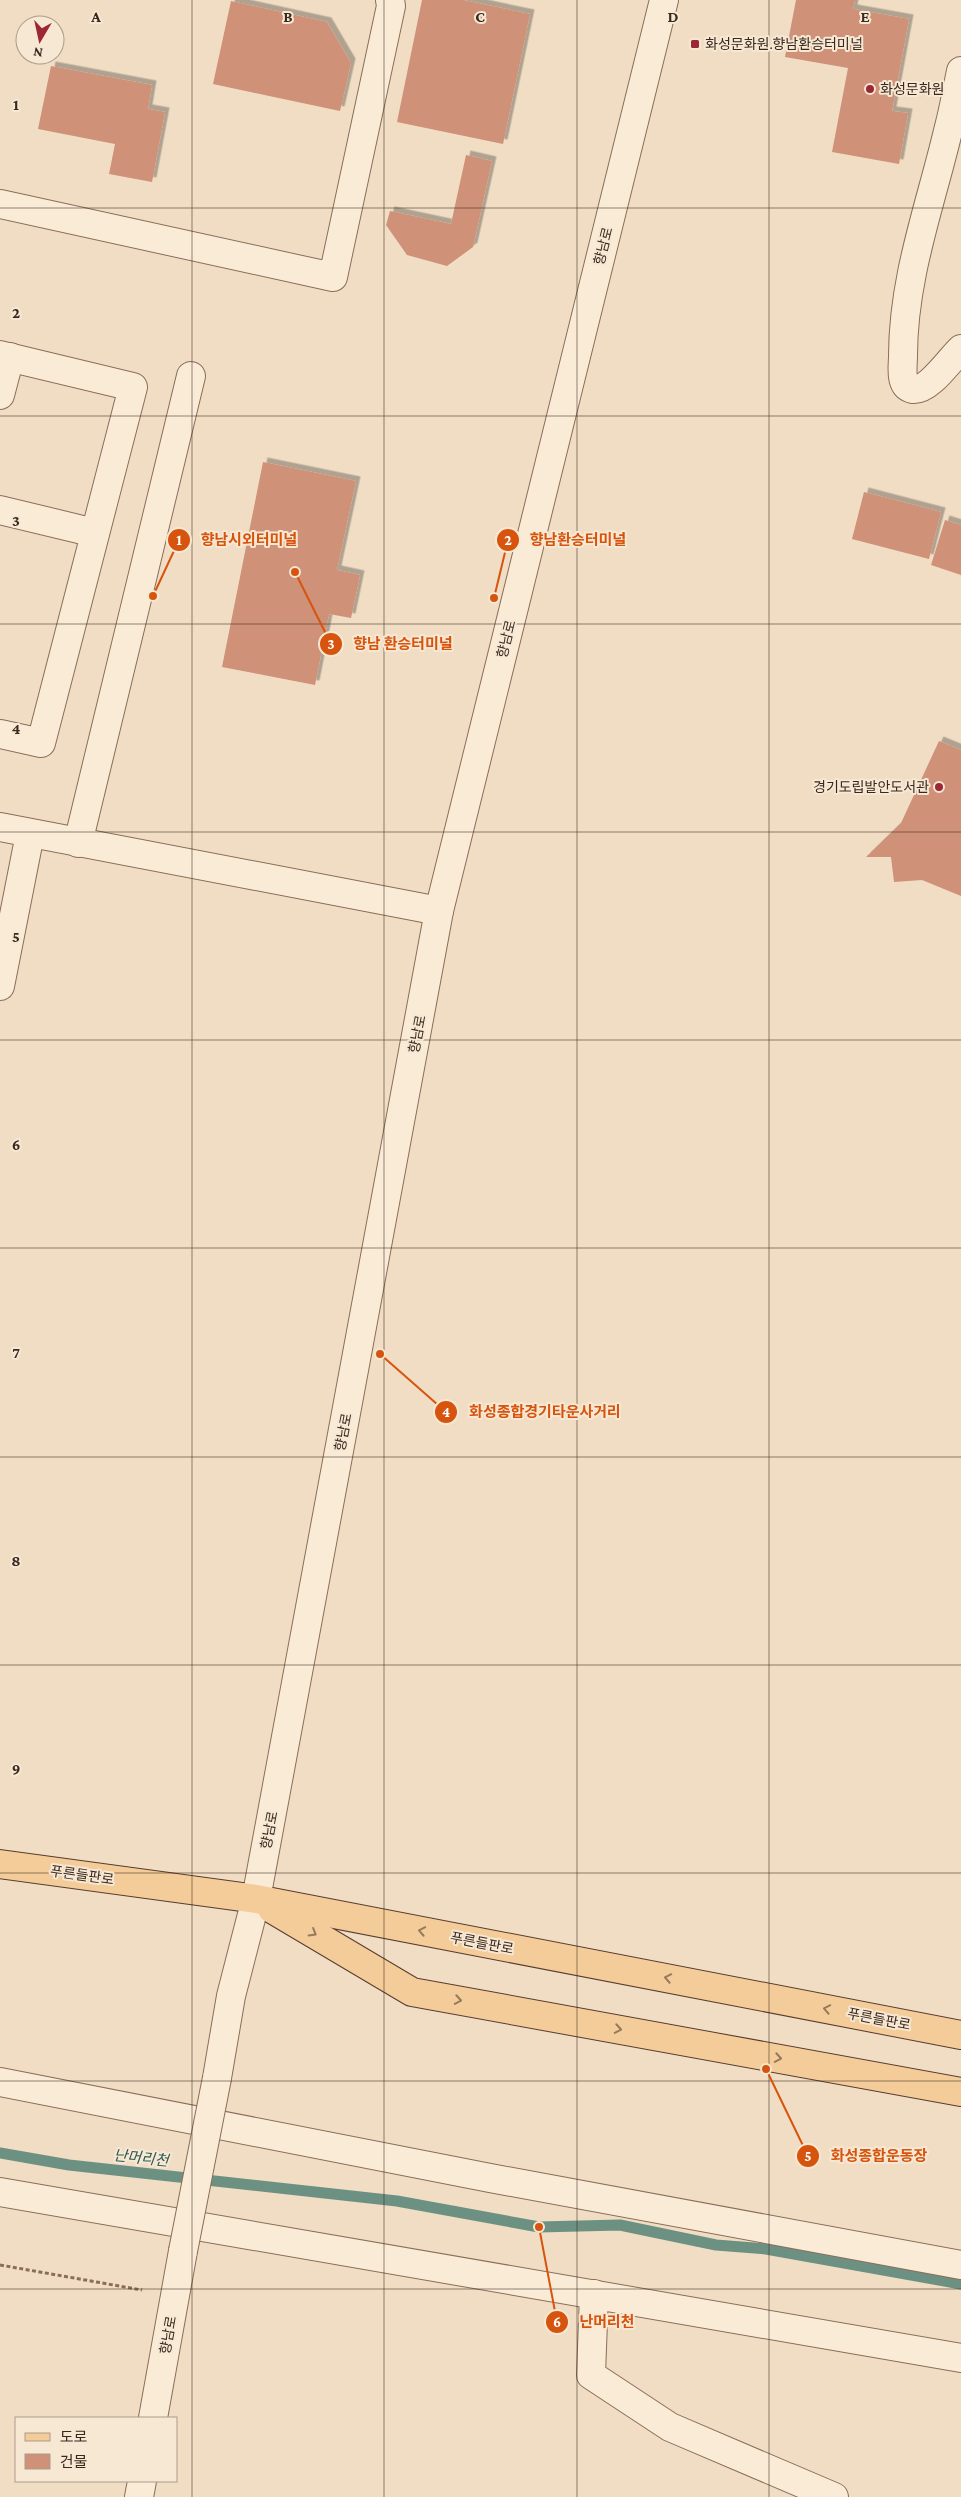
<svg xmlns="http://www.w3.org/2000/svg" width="961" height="2497" font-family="'Crimson Pro','Noto Sans KR',serif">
<defs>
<filter id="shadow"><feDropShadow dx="4.5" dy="-4.5" stdDeviation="0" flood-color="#0004"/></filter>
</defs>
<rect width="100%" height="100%" fill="#f0ddc4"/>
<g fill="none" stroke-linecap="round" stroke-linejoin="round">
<polyline stroke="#6c9183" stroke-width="11" points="0,2153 69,2165 397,2201 539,2227 620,2225 716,2245 766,2249 961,2284"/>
</g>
<g fill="#cf9178" filter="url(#shadow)">
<polygon points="422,0 463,0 530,14 503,144 397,122"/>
<polygon points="796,0 855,0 853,9 909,19 892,111 908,113 899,164 832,152 848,68 785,57"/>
<polygon points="231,1 327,22 351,63 340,111 213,84"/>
<polygon points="51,66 152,85 148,109 165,112 152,182 109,174 115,144 38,129"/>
<polygon points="466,155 492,161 473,247 447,266 407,255 386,225 390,211 451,224"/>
<polygon points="263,462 356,481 337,570 360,575 351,618 329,614 315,685 222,667"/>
<polygon points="864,492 941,512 929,559 852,539"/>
<polygon points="945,520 961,525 961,575 931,565"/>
<polygon points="939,741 961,750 961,896 922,880 894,882 891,857 866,857 901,823"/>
</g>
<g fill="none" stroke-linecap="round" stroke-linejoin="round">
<defs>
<g id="minor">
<path d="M961,71C957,90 954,108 949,127C931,204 903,276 903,356C903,367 899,386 913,389C929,391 950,359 961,349"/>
<polyline points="0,204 333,277 391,6 390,0"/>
<polyline points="0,355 133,387 41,743 0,734"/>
<polyline points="0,395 10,357"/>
<polyline points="0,510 95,533"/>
<polyline points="0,827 439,911"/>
<polyline points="78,843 191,376"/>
<polyline points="0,986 30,834"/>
<polyline points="217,2078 231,1996 256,1899 439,911 664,0"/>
<polyline points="0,2082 490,2178 961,2265"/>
<polyline points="0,2192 961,2358"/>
<polyline points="594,2294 591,2375 670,2427 834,2497"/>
<polyline points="153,2418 183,2251"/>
<polyline points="139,2497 142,2481"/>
</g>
<g id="major">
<polyline points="0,1864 256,1899 961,2035"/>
<polyline points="272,1909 412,1992 961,2092"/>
</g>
</defs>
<use href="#minor" stroke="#8b6d59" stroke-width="30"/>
<use href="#major" stroke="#583c2e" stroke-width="30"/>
<polyline stroke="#8b6d59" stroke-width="3" stroke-dasharray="4 2.5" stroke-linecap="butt" points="0,2265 142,2290"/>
<use href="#minor" stroke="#faebd7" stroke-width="28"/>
<use href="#major" stroke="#f4cc9a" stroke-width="28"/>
<defs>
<polyline id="minor-bridge" points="183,2251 217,2078"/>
</defs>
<use href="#minor-bridge" stroke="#8b6d59" stroke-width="30" stroke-linecap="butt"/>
<use href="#minor-bridge" stroke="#faebd7" stroke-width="28"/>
</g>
<defs><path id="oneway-chevron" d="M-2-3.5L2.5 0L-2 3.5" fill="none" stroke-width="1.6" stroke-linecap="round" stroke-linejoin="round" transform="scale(1.25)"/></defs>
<g stroke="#977a5c">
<use href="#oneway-chevron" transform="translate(422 1931) rotate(-169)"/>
<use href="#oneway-chevron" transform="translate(313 1933) rotate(31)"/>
<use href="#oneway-chevron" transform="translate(668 1978) rotate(-169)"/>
<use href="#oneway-chevron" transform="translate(458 2000) rotate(10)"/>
<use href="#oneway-chevron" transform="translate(827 2009) rotate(-169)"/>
<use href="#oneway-chevron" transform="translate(618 2029) rotate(10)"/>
<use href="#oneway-chevron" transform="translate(778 2058) rotate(10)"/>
</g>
<path fill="none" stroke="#3a281e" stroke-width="1" stroke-opacity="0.55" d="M192,0V2497M384,0V2497M577,0V2497M769,0V2497M0,208H961M0,416H961M0,624H961M0,832H961M0,1040H961M0,1248H961M0,1457H961M0,1665H961M0,1873H961M0,2081H961M0,2289H961"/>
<g fill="#9c2737" stroke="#f7e8d4" stroke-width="2">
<rect x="690" y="39" width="10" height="10" rx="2.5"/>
<circle cx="870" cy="89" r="5"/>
<circle cx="939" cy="787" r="5"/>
</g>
<g text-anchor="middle" stroke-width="4" stroke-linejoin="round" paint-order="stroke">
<g font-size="14" fill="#3a281e" stroke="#f7e8d4" text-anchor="start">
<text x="705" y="49">화성문화원.향남환승터미널</text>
<text x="880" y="94">화성문화원</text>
<text x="929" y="792" text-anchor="end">경기도립발안도서관</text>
</g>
<g font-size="14" fill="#3a281e" stroke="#f7e8d4">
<text transform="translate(603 246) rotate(-76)" y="5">향남로</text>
<text transform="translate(506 639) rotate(-76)" y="5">향남로</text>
<text transform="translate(417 1034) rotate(-79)" y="5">향남로</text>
<text transform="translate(343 1432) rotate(-79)" y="5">향남로</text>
<text transform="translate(269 1830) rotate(-79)" y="5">향남로</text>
<text transform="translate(82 1875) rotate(8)" y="5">푸른들판로</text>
<text transform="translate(482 1943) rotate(11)" y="5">푸른들판로</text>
<text transform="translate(879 2019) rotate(11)" y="5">푸른들판로</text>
<text transform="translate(168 2335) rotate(-80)" y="5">향남로</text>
</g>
<g font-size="15" font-style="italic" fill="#2d5a52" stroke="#f7e8d4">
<text transform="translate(141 2158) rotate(6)" y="5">난머리천</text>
</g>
</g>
<g font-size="16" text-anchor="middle" font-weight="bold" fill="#3a281e" stroke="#f7e8d4" stroke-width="4" stroke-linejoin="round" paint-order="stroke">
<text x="96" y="22">A</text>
<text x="288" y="22">B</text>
<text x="480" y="22">C</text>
<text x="673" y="22">D</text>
<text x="865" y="22">E</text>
<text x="16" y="110">1</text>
<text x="16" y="318">2</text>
<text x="16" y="526">3</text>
<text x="16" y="734">4</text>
<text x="16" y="942">5</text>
<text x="16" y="1150">6</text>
<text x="16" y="1358">7</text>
<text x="16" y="1566">8</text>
<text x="16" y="1774">9</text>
</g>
<path fill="none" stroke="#d7540e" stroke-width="2" d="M153 596L179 540M494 598L508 540M295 572L331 644M380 1354L446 1412M766 2069L808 2156M539 2227L557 2322"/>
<g fill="#d7540e" stroke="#f7e8d4" stroke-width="2">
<circle cx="153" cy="596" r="5"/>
<circle cx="494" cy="598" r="5"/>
<circle cx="295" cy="572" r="5"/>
<circle cx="380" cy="1354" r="5"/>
<circle cx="766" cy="2069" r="5"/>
<circle cx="539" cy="2227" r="5"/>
<circle cx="179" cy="540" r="12"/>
<circle cx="508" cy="540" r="12"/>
<circle cx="331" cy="644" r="12"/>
<circle cx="446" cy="1412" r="12"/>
<circle cx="808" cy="2156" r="12"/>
<circle cx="557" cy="2322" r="12"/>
</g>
<g font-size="15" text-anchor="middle" font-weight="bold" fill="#fff">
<text x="179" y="545">1</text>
<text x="508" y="545">2</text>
<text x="331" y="649">3</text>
<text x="446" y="1417">4</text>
<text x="808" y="2161">5</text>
<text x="557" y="2327">6</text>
</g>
<g font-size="15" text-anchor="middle" font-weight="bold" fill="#d7540e" stroke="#f7e8d4" stroke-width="4" stroke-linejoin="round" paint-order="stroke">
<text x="249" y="545">향남시외터미널</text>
<text x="578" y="545">향남환승터미널</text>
<text x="403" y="649">향남 환승터미널</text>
<text x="545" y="1417">화성종합경기타운사거리</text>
<text x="879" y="2161">화성종합운동장</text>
<text x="607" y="2327">난머리천</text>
</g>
<rect x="15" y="2417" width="162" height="65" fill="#f7e8d4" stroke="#ab9b8b"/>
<rect x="25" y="2433" width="25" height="8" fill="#f4cc9a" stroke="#ab9b8b"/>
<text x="60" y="2442" font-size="15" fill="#3a281e">도로</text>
<rect x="25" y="2454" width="25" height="15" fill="#cf9178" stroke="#ab9b8b"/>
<text x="60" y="2467" font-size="15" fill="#3a281e">건물</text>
<g transform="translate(40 40) rotate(189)"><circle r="24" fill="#f7e8d4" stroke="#ab9b8b"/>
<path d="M0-4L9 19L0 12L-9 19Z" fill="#9c2737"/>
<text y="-8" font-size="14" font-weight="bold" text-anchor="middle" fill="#3a281e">N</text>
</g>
</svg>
